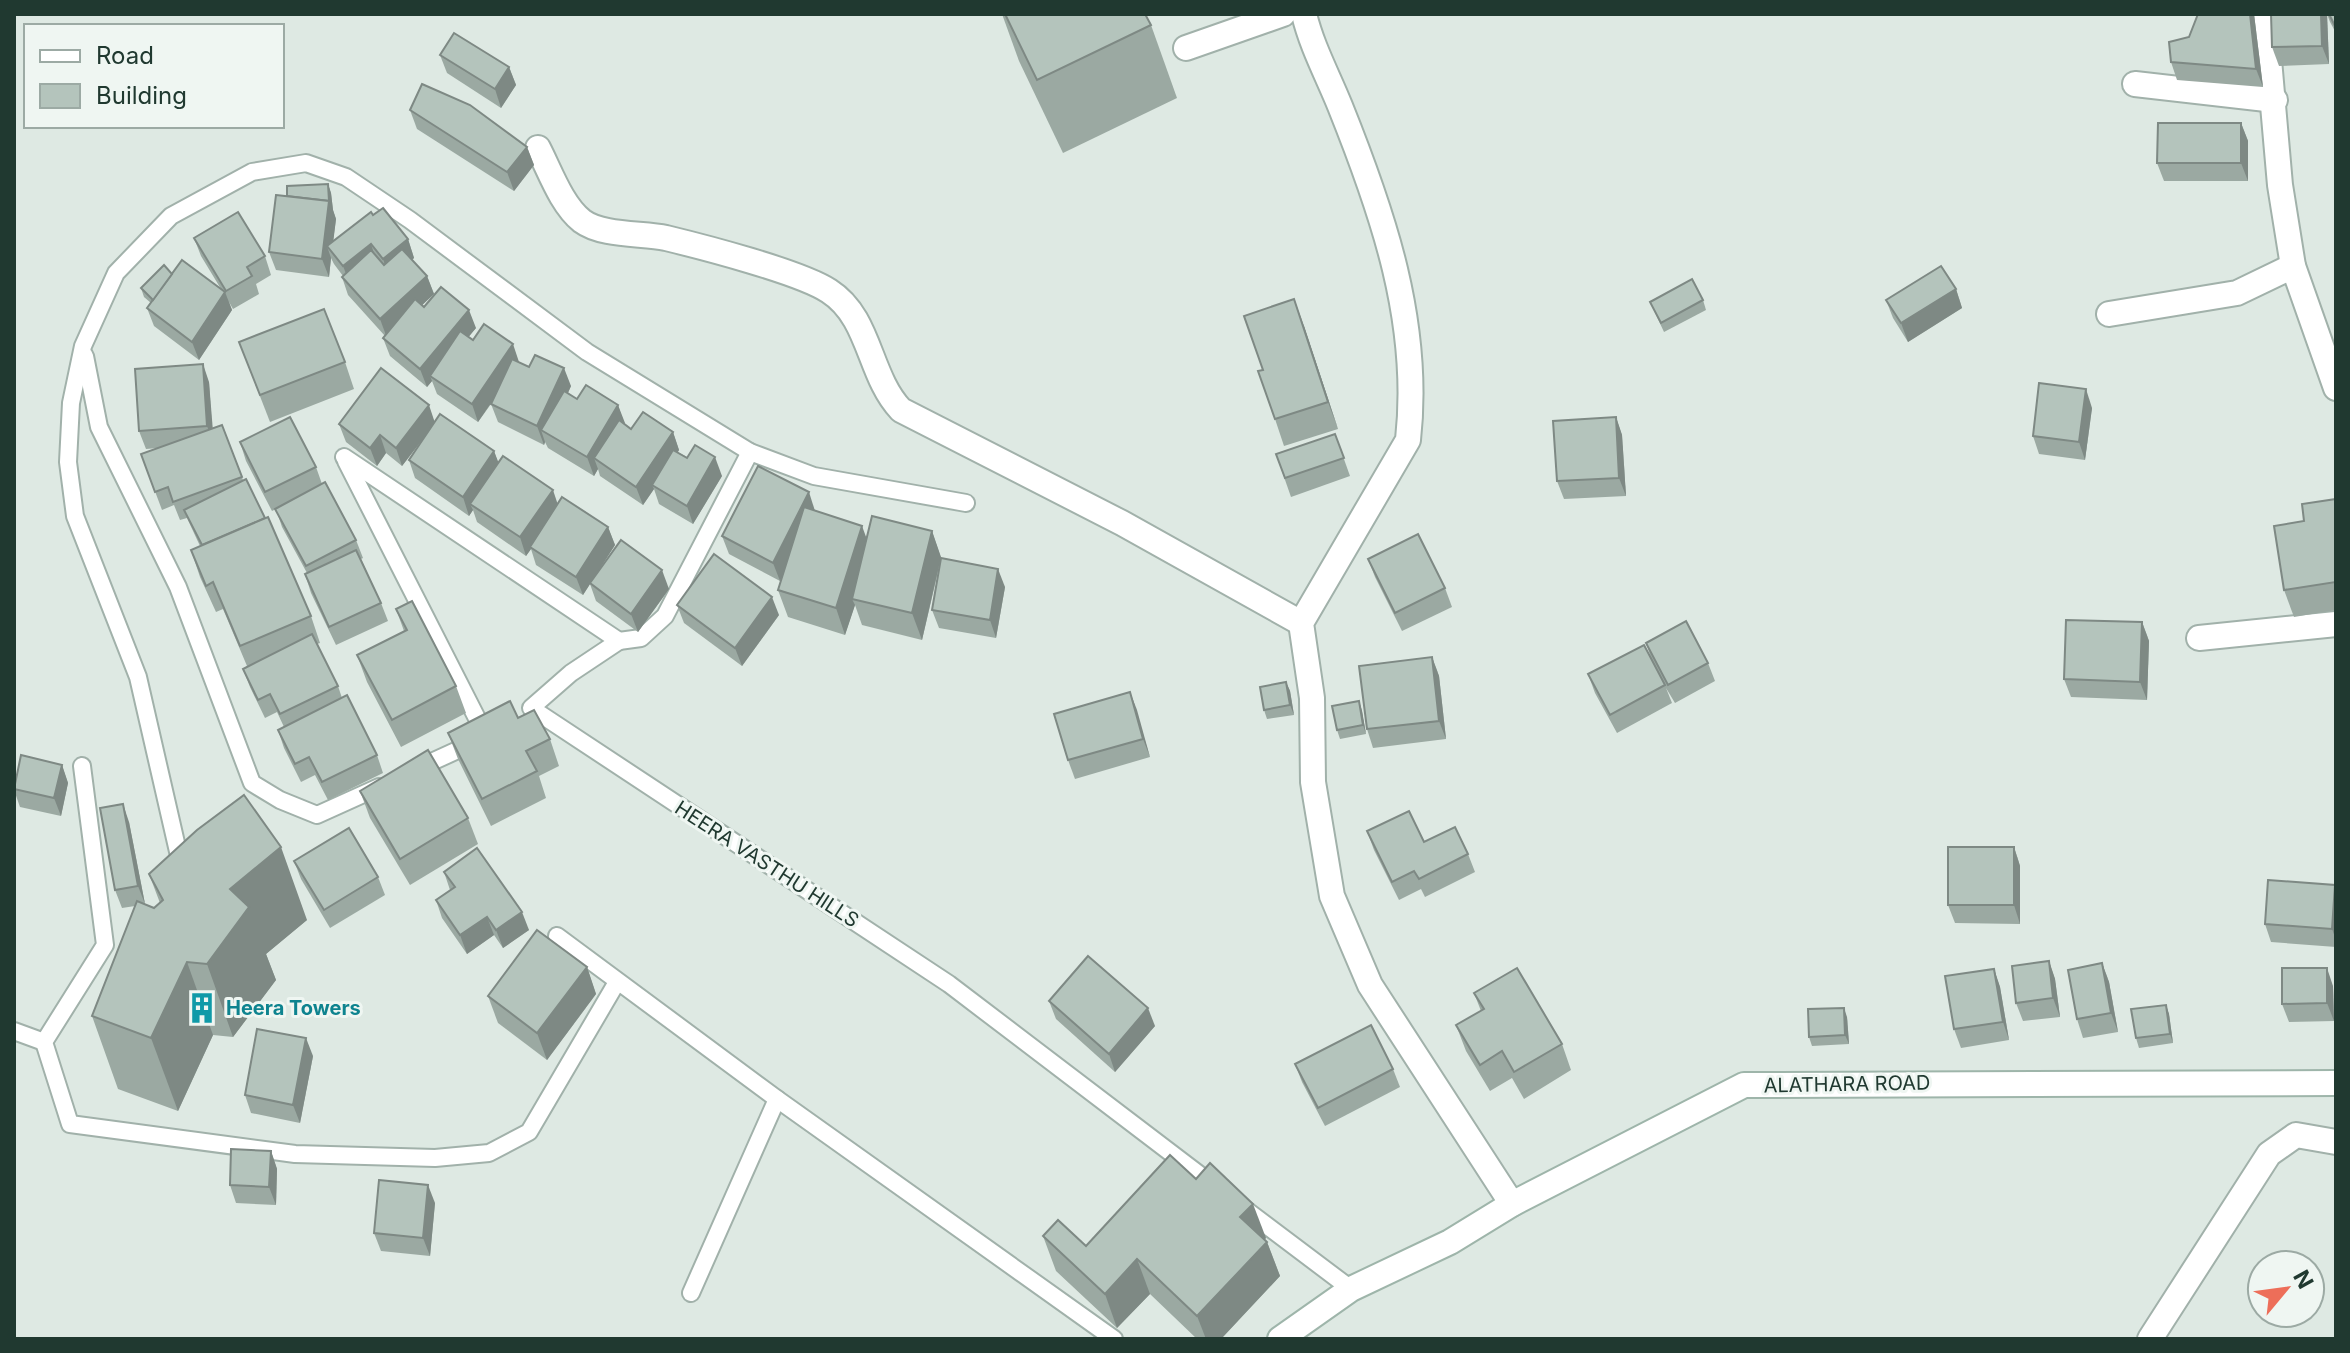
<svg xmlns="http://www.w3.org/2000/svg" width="2350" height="1353" font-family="Inter,sans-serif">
<rect width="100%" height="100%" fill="#dee9e3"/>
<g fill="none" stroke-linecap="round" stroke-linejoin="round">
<defs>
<g id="lane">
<polyline points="85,356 99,427 178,587 252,783 280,800 317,815 379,787"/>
<polyline points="344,457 619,641 571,673 531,708 949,984 1217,1188"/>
<polyline points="346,461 486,736"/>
<polyline points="619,641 641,638 665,616 750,452"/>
<polyline points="82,766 105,945 44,1042 70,1124 295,1154 435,1158 489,1153 529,1132 617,982"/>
<polyline points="414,770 473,743"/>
<polyline points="182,869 138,677 75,516 68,462 71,403 83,346 116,273 171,216 252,172 306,163 346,177 410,220 587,352 750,452 814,476 966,503"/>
<polyline points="557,936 777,1099 1114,1339"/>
<polyline points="14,1031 44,1042"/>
<polyline points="1242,1207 1351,1289"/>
<polyline points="691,1293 777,1099"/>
</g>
<g id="street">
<path d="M1304,14C1312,47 1327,74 1340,106C1383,213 1421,323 1408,440L1301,623L1312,698L1313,782L1332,896L1370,985L1512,1204"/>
<polyline points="2265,14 2280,185 2293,266 2336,388"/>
<polyline points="1186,48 1283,14"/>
<polyline points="2135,84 2275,100"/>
<path d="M538,148C550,171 561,204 582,221C602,236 642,233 666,238C703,247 800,272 829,291C871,318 868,375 901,410L1122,523L1301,623"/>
<polyline points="2109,314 2237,293 2293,266"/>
<polyline points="2199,638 2336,624"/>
<polyline points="2150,1339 2269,1154 2296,1135 2336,1142"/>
</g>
<polyline id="secondary" points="1280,1339 1351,1289 1450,1242 1512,1204 1744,1085 2336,1083"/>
</defs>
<use href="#lane" stroke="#a1b1aa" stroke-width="20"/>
<use href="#street" stroke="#a1b1aa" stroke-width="28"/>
<use href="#secondary" stroke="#9eb5aa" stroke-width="28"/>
<use href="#lane" stroke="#fff" stroke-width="16"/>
<use href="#street" stroke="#fff" stroke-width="24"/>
<use href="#secondary" stroke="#fff" stroke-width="24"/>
</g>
<g fill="#9ba9a2">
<polygon points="1002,14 1145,14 1151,25 1177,98 1063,153 1019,61"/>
<polygon points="2198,14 2254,14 2263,87 2177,80 2171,62 2189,37"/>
<polygon points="2271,14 2327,14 2329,64 2279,66 2272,47"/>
<polygon points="2327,14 2336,14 2336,33 2330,22"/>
<polygon points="440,55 509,67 516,85 501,108 447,73"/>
<polygon points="410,110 527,147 534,165 514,191 417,129"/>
<polygon points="2241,123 2248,141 2248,181 2164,181 2157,163"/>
<polygon points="328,184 331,193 333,210 336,219 333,241 373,215 408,239 414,258 412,260 427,276 434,294 422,305 424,307 476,328 468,337 519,363 571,386 568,393 577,399 618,405 624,424 631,429 673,432 679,450 678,452 722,476 693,524 659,504 654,489 643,505 600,476 598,469 594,476 548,448 545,442 544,445 498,422 491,404 478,422 437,394 432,381 427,387 390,356 383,338 385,336 348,295 342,277 343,276 334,264 331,258 329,277 276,270 269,252 287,196"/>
<polygon points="194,238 265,256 271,275 256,284 259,294 233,309 229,302 232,310 199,360 154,326 147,308 151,303 144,297 141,288 172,274 221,289 201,256"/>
<polygon points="1956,289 1962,308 1908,342 1893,318 1886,300"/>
<polygon points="1703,300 1706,310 1664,332 1650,302"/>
<polygon points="1304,326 1338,429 1284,446 1275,419 1263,370"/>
<polygon points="239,342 345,362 354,389 270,422"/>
<polygon points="209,382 212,428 222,425 243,480 311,616 320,643 317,644 338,686 342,698 377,755 383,773 328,800 315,775 301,782 284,748 278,730 284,727 277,712 265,718 250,687 243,669 247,666 223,609 216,612 200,577 191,550 200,546 187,518 180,520 174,505 162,510 141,454 158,448 146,449 139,431"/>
<polygon points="2092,408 2085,460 2039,454 2033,436"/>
<polygon points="1616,417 1622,435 1626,496 1564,499 1557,481"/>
<polygon points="435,422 494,451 498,463 557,503 608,527 615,545 599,570 669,589 638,632 596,601 590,584 583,595 536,565 531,549 526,556 477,522 473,510 469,516 415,478 409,460 423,439 402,466 386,453 377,466 346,442 339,424"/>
<polygon points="1335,434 1350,476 1291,497 1276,454"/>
<polygon points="240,442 316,467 322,484 356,540 363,558 361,559 381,603 388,621 336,645 311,593 305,574 307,573 282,527 276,509 272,511 246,461"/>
<polygon points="2336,499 2336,610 2294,617 2284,590 2304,521"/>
<polygon points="815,511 866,538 932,531 941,558 1005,587 996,638 939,628 932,610 941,559 922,640 862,625 855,605 845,635 788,617 778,590 783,575 780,581 729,554 722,536"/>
<polygon points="1368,559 1445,588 1452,607 1402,631 1375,577"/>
<polygon points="677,605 779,615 742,666 684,623"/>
<polygon points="396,609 456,686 466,713 401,747 367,682 357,655 404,631"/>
<polygon points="2142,622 2149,641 2147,700 2071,697 2064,679"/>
<polygon points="1646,643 1708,663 1715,681 1675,703 1666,688 1672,703 1617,733 1595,693 1588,674 1651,658"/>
<polygon points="1432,657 1439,676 1446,739 1373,748 1367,729"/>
<polygon points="1286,682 1290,691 1294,715 1267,719 1264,710"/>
<polygon points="1130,692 1150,757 1075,779 1068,760"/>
<polygon points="1359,701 1362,711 1366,734 1340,739 1337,730"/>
<polygon points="518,718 550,739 559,766 539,776 546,798 491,826 458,759 448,733"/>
<polygon points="62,765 68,783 61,816 20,807 14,790 14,786"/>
<polygon points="360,791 468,818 478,844 410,885 370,818"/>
<polygon points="129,822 145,904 154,908 160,903 149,874 307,920 266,954 276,980 233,1037 213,1035 178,1111 118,1089 92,1016 135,906 122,908 115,890"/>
<polygon points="1367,831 1424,842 1468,854 1475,872 1425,897 1421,889 1399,900 1374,850"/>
<polygon points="2014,847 2020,866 2020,924 1955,923 1948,905"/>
<polygon points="294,861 378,877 385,895 330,928 301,879"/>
<polygon points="444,872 529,930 503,948 494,935 467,954 442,918 436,900 450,890"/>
<polygon points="2335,885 2336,888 2336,947 2271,942 2265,924"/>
<polygon points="2049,961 2055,979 2060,1017 2023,1021 2016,1003"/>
<polygon points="2102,963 2109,982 2118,1032 2083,1038 2077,1019"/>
<polygon points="587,967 596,994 547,1060 498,1023 488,996"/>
<polygon points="1994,969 2000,987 2009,1040 1961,1048 1954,1029"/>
<polygon points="2333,986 2334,1021 2289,1022 2282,1004"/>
<polygon points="1474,993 1562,1044 1571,1070 1524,1099 1512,1078 1490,1091 1466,1051 1456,1025 1481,1011"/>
<polygon points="1049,1001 1155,1026 1115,1072 1056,1019"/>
<polygon points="2166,1005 2169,1014 2173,1043 2139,1048 2136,1038"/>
<polygon points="1847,1017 1849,1044 1812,1046 1809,1037"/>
<polygon points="313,1056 300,1123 251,1113 245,1095"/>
<polygon points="1295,1064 1393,1069 1400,1087 1325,1126 1302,1082"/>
<polygon points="271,1151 277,1169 276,1205 236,1203 230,1185"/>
<polygon points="1196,1179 1266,1238 1265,1239 1267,1242 1280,1276 1221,1339 1197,1339 1150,1294 1117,1328 1056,1271 1043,1236 1086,1246"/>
<polygon points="435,1203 430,1256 381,1251 374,1233"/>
</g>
<g fill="#7e8984">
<polygon points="2250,14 2254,14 2263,87 2256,69"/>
<polygon points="2321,14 2327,14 2329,64 2322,46"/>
<polygon points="509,67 516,85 501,108 495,89"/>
<polygon points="2241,123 2248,141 2248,181 2241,163"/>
<polygon points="527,147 534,165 514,191 507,172"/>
<polygon points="328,184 331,193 333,210 336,219 332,252 327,246 331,258 329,277 322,259"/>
<polygon points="408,239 414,258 389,277 383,259"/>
<polygon points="371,244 377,263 350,284 343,266"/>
<polygon points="427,276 434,294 387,338 380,319"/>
<polygon points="1956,289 1962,308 1908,342 1901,323"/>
<polygon points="225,292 232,310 199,360 192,342"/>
<polygon points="1294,299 1304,326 1338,429 1328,402"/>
<polygon points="469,310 476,328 434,379 430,376 432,381 427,387 420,369"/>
<polygon points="513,344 519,362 478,422 472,404"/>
<polygon points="203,364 209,382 214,444 207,426"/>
<polygon points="564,368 571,386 549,434 541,430 545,442 544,445 537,426"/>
<polygon points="2086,389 2092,408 2085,460 2079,442"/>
<polygon points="429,405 435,423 402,466 396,448"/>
<polygon points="618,405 625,423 601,463 594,458 598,469 594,476 587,457"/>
<polygon points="1616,417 1622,435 1626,496 1619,478"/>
<polygon points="673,432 679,450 655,487 652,485 654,489 643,505 636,487"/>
<polygon points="380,435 386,453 377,466 370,448"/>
<polygon points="494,451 501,469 470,504 473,510 469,516 463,497"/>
<polygon points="715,457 722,476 693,524 687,506"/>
<polygon points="553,490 559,508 530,547 531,549 526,556 520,537"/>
<polygon points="809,492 815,511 780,581 773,563"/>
<polygon points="862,526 872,553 852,599 855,605 845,635 836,608"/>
<polygon points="608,527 615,545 583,595 576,577"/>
<polygon points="932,531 941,557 922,640 912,613"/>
<polygon points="998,569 1005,587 996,638 990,620"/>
<polygon points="662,570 669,589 638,632 631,614"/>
<polygon points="772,597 779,615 742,666 735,648"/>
<polygon points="2142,622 2149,641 2147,700 2140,682"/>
<polygon points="1432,657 1439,676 1446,739 1439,721"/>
<polygon points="1286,682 1290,691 1294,715 1290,705"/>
<polygon points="1130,692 1137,710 1150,757 1143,739"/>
<polygon points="1359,701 1362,711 1366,734 1363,725"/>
<polygon points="62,765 68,783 61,816 54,798"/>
<polygon points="123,804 129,822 145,904 138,886"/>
<polygon points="281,847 307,920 266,954 276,980 233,1037 207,964 230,889"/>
<polygon points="2014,847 2020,866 2020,924 2014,905"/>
<polygon points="2335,885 2336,888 2336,940 2332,929"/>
<polygon points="522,912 529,930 503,948 496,930"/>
<polygon points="487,917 494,935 467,954 460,935"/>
<polygon points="2049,961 2055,979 2060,1017 2053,998"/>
<polygon points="187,962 213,1035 178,1111 151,1038"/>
<polygon points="2102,963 2109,982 2118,1032 2111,1013"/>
<polygon points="587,967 596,994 547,1060 537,1033"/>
<polygon points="2327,968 2333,986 2334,1021 2327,1003"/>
<polygon points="1994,969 2000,987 2009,1040 2003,1022"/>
<polygon points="2166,1005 2169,1014 2173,1043 2170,1034"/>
<polygon points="1148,1008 1155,1026 1115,1072 1109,1054"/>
<polygon points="1844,1008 1847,1017 1849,1044 1845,1035"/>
<polygon points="306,1038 313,1056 300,1123 293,1105"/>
<polygon points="271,1151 277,1169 276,1205 269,1187"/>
<polygon points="428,1185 435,1203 430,1256 423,1238"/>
<polygon points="1253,1204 1266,1238 1253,1251 1240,1217"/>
<polygon points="1267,1242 1280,1276 1221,1339 1206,1339 1197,1316"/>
<polygon points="1137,1259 1150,1294 1117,1328 1105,1294"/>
</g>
<g fill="#b4c4bc" stroke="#7e8984" stroke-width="2">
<polygon points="1005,14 1145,14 1151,25 1037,80"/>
<polygon points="2198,14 2250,14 2256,69 2171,62 2169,42 2189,37"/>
<polygon points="2271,14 2321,14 2322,46 2272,47"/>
<polygon points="2329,14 2336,14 2336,28"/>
<polygon points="454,33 509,67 495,89 440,55"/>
<polygon points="422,84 470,105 527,147 507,172 410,110"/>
<polygon points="2158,123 2241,123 2241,163 2157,163"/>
<polygon points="328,184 329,201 287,196 287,186"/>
<polygon points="276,195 329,201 322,259 269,252"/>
<polygon points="383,208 408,239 383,259 371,244 343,266 327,246 371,212 373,215"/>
<polygon points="238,212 265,256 247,267 252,276 226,291 194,238"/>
<polygon points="402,249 427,276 380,319 342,277 371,250 384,265"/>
<polygon points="182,260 225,292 192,342 147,308"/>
<polygon points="164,265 172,274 153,300 141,288"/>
<polygon points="1941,266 1956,289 1901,323 1886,300"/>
<polygon points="1692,279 1703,300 1661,323 1650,302"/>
<polygon points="441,287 469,310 420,369 383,338 415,299 424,307"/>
<polygon points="1294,299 1328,402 1275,419 1258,371 1263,370 1244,316"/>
<polygon points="324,309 345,362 260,395 239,342"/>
<polygon points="484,324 513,344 472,404 430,376 460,331 473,340"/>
<polygon points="535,355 564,368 537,426 491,404 512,359 529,367"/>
<polygon points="203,364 207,426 139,431 135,369"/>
<polygon points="381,368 429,405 396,448 380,435 370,448 339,424"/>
<polygon points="2039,383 2086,389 2079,442 2033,436"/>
<polygon points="586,385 618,405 587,457 541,430 564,391 577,399"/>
<polygon points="643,412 673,432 636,487 594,458 619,420 631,429"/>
<polygon points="440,414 494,451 463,497 409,460"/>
<polygon points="290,417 316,467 265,492 240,442"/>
<polygon points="1616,417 1619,478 1557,481 1553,421"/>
<polygon points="222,425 242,477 173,502 168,487 155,492 141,454"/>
<polygon points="1335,434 1344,458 1285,478 1276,454"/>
<polygon points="695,445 715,457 687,506 652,485 673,450 687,458"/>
<polygon points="503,456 553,490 520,537 470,504"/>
<polygon points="758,466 809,492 773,563 722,536"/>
<polygon points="246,479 265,518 202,545 184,510"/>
<polygon points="325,482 356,540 306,566 275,509"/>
<polygon points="562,497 608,527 576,577 530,547"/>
<polygon points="2336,499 2336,582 2284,590 2274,526 2304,521 2302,504"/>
<polygon points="804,507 862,526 836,608 778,590"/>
<polygon points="872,516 932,531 912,613 852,599"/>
<polygon points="268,517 311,616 240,646 213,582 206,586 191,550"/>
<polygon points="1418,534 1445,588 1395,613 1368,559"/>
<polygon points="621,540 662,570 631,614 590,583"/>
<polygon points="356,550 381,603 329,627 305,574"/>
<polygon points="714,554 772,597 735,648 677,605"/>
<polygon points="941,558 998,569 990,620 932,610"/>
<polygon points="412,601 456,686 392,720 357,655 407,630 396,609"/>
<polygon points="2066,620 2142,622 2140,682 2064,679"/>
<polygon points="1686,621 1708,663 1668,685 1646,643"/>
<polygon points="312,634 338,686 280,714 270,694 258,700 243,669"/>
<polygon points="1644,645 1665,685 1610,715 1588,674"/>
<polygon points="1432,657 1439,721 1367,729 1359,666"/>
<polygon points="1286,682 1290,705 1264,710 1260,687"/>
<polygon points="1130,692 1143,739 1068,760 1054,714"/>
<polygon points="347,695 377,755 322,782 309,757 295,764 278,730"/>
<polygon points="510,701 518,718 534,710 550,739 526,751 537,771 482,799 448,733"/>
<polygon points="1359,701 1363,725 1337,730 1332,706"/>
<polygon points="428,750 468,818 400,859 360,791"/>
<polygon points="21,755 62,765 54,798 14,789"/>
<polygon points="244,795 281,847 230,889 249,907 207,964 187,962 151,1038 92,1016 137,901 154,908 163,900 149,874 197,830"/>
<polygon points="123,804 138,886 115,890 100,808"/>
<polygon points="1409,811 1424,842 1455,827 1468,854 1419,879 1414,871 1392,882 1367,831"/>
<polygon points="349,828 378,877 324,910 294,861"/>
<rect x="1948" y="847" width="66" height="58"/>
<polygon points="477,848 522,912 496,930 487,917 460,935 436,900 455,887 444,872"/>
<polygon points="2268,880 2335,885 2332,929 2265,924"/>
<polygon points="537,930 587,967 537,1033 488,996"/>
<polygon points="1088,956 1148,1008 1109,1054 1049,1001"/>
<polygon points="2049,961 2053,998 2016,1003 2012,966"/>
<polygon points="2102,963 2111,1013 2077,1019 2068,970"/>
<polygon points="1517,968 1562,1044 1514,1072 1502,1051 1480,1065 1456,1025 1484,1009 1474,993"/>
<polygon points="2282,968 2327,968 2327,1003 2282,1004"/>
<polygon points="1994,969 2003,1022 1954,1029 1945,976"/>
<polygon points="2166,1005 2170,1034 2136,1038 2131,1009"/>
<polygon points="1844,1008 1845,1035 1809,1037 1808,1009"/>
<polygon points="1371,1025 1393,1069 1318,1108 1295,1064"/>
<polygon points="257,1029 306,1038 293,1105 245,1095"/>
<polygon points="231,1149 271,1151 269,1187 230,1185"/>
<polygon points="1170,1155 1196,1179 1210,1163 1253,1204 1240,1217 1267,1242 1197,1316 1137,1259 1105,1294 1043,1236 1058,1220 1086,1246"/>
<polygon points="379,1180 428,1185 423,1238 374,1233"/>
</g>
<defs>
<symbol id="building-bare" viewBox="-9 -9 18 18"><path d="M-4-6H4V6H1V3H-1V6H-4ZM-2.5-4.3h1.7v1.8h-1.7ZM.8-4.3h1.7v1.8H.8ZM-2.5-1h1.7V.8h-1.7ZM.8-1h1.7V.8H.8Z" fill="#0f9aa8" stroke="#eff6f2" stroke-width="2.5" paint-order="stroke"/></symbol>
</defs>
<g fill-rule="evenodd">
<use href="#building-bare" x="180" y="986" width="44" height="44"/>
</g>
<g text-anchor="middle" stroke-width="6" stroke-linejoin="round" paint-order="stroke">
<g font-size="20" fill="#203930" stroke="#eff6f2">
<text transform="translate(767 864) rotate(33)" y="7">HEERA VASTHU HILLS</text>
<text transform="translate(1847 1084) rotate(-1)" y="7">ALATHARA ROAD</text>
</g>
<g font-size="20" font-weight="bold" fill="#0d838f" stroke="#eff6f2" text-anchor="start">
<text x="226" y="1015">Heera Towers</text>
</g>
</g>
<rect width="2350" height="1353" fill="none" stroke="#203930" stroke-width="32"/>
<rect x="24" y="24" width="260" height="104" fill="#eff6f2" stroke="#9caaa4" stroke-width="2"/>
<rect x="40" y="50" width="40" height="12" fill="#ffffff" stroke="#9caaa4" stroke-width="2"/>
<text x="96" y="64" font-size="24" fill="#203930">Road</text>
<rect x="40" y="84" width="40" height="24" fill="#b4c4bc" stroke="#9caaa4" stroke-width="2"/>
<text x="96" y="104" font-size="24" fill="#203930">Building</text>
<g transform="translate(2286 1289) rotate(61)"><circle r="38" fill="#eff6f2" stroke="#9caaa4" stroke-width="2"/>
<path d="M0-6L14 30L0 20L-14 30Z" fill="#ed6e59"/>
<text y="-12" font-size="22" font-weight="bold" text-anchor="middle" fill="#203930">N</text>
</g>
</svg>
